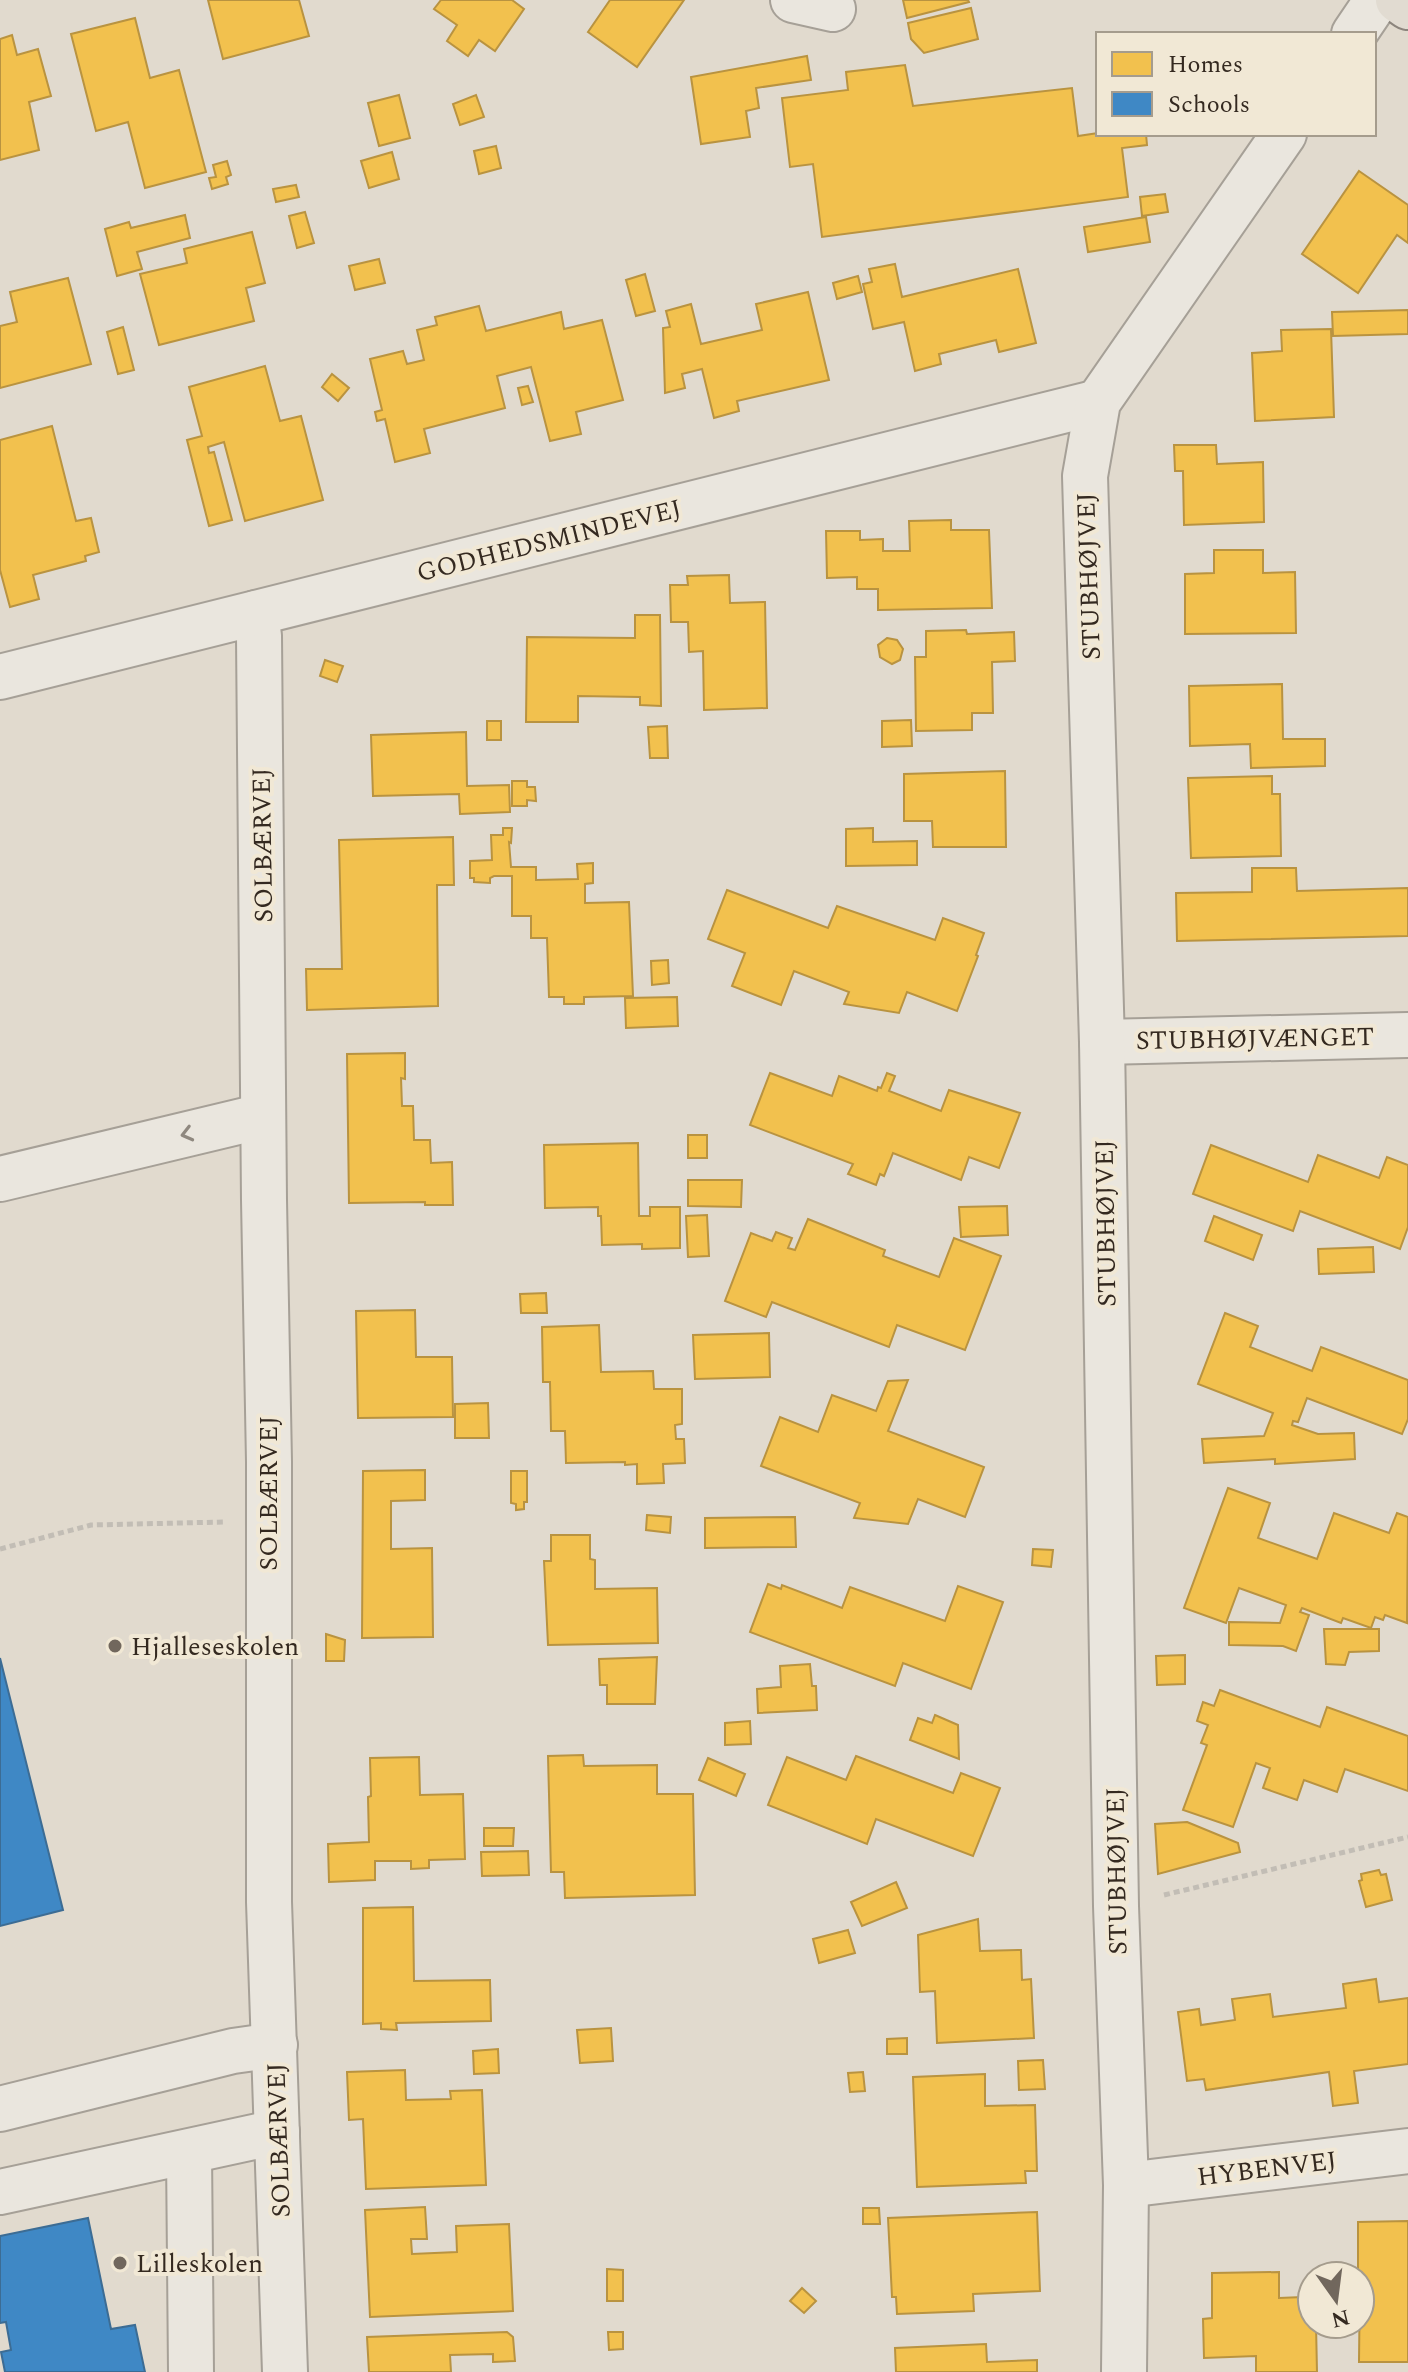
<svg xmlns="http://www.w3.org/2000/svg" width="1408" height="2372" font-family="Spectral,serif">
<rect width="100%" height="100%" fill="#e1dace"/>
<g fill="#f2c14e" stroke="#b99340" stroke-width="2">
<polygon points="208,0 299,0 309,36 223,59"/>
<polygon points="441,0 512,0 524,9 495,51 479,40 468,56 447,41 457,25 434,9"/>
<polygon points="610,0 684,0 637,67 588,32"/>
<polygon points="903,0 968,0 969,2 907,18"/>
<polygon points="971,8 978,39 924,53 911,39 908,23"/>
<polygon points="135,18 150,78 179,70 206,172 145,188 128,122 96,131 71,34"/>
<polygon points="12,35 17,55 38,49 51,96 29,102 39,150 0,160 0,39"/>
<polygon points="807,56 811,80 756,88 759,108 746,111 750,137 701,144 691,77"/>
<polygon points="905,65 913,106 1072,88 1078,136 1098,133 1146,134 1147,145 1122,148 1128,197 822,237 813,164 790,167 782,98 848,90 846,72"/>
<polygon points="399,95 410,138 379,146 368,103"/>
<polygon points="476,95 484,117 460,125 453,104"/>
<polygon points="496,146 501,168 479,174 474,151"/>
<polygon points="392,152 399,179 369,188 361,161"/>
<polygon points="227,161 231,175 226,177 228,184 212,189 209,178 216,177 213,165"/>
<polygon points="1359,171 1408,205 1408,243 1397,235 1358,293 1302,254"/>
<polygon points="296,185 299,197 276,202 273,189"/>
<polygon points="1165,194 1168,212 1142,216 1140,197"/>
<polygon points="305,212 314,243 297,248 289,216"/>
<polygon points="185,215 190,238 137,252 142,269 117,276 105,229 129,222 131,228"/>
<polygon points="1146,217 1150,242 1088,252 1084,227"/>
<polygon points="252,232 265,283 246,288 254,321 159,345 140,274 187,263 184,249"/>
<polygon points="379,259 385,283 355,290 349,266"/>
<polygon points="895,264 902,297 1018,269 1036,343 999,352 996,340 939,354 941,364 915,371 904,322 873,329 863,284 872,282 869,269"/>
<polygon points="645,274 655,311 636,316 626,280"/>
<polygon points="858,276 862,292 837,299 833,283"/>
<polygon points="68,278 91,364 0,388 0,326 17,322 10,292"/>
<polygon points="808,292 829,380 737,401 739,411 714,418 702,369 682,374 685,388 665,393 663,328 670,327 666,311 691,304 701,344 762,330 756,304"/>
<polygon points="479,306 486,331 561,312 564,329 602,320 623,400 576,412 581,434 550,441 531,367 497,376 505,408 424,429 430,453 395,462 385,419 377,421 375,412 382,410 370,359 403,351 407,364 424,360 417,330 437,325 435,317"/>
<polygon points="1408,310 1408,334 1333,336 1332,312"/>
<polygon points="123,327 134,370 118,374 107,332"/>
<polygon points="1331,329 1334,417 1255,421 1252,353 1282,351 1281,330"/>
<polygon points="265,366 280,421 301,416 323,500 245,521 224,442 208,447 209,453 214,452 232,520 209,526 187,440 202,436 189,387"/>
<polygon points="332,374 349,388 338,401 322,387"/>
<polygon points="528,386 533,402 522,405 518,388"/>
<polygon points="52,426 76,521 91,518 99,552 85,556 86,561 33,575 39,599 10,607 0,570 0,440"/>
<polygon points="1174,445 1216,445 1217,464 1263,462 1264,522 1184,525 1183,471 1175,471"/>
<polygon points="951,520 951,530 989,530 992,608 878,610 878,589 857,589 857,577 827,578 826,531 860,531 860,540 883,539 883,551 910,551 909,521"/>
<polygon points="1214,550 1263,550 1263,573 1295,572 1296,633 1185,634 1185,574 1214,573"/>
<polygon points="729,575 730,603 765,602 767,708 704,710 703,651 689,652 688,622 671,622 670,585 688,585 687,576"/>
<polygon points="635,615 660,615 661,706 640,705 640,697 578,696 578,722 526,722 527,637 635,638"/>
<polygon points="966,630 967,634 1014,632 1015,661 992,662 993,713 972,713 972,730 916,731 915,657 926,657 926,631"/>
<polygon points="887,638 897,640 903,649 900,660 892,664 880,657 878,645"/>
<polygon points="325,660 343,666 337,682 320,676"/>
<polygon points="1282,684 1283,739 1325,739 1325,766 1251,768 1250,744 1190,746 1189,686"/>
<polygon points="911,720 912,746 882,747 882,721"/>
<rect x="487" y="721" width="14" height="19"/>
<polygon points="667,726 668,758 650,758 648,727"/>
<polygon points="466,732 467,786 509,785 510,812 460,814 459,794 373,796 371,735"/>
<polygon points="1005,771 1006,847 933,847 932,821 904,821 904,774"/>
<polygon points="1272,776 1272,794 1280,794 1281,856 1191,858 1188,778"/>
<polygon points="512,781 527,781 527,787 535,787 536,801 527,800 527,806 512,806"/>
<polygon points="503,828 512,828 511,843 509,842 511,867 536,867 536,880 578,879 577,864 593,863 593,883 585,884 585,903 629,902 633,996 584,997 584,1004 564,1004 564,997 549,997 547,938 531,938 531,916 512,916 512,876 494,876 490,878 490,883 474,882 474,878 470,878 470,861 492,860 491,835 503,835"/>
<polygon points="873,828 873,842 917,841 917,865 846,866 846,829"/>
<polygon points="453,837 454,885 437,885 438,1006 307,1010 306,969 342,969 339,840"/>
<polygon points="1252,868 1296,868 1297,891 1408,888 1408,936 1177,941 1176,893 1252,892"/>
<polygon points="727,890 828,928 837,906 935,940 943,918 984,933 976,955 978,956 957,1011 907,992 899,1013 844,1004 849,992 794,971 781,1005 732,986 745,953 708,939"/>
<polygon points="668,960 669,983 652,985 651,961"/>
<polygon points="677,997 678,1026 626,1028 625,998"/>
<polygon points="405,1053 405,1079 401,1078 402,1106 413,1106 414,1140 430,1140 431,1163 452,1162 453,1205 425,1205 425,1202 349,1203 347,1054"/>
<polygon points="770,1073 832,1096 839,1076 877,1091 878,1087 881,1088 887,1073 895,1076 889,1091 941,1111 949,1090 1020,1113 999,1168 969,1157 961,1180 893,1153 884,1176 880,1174 876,1185 848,1174 853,1164 750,1125"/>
<rect x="688" y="1135" width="19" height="23"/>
<polygon points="638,1143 639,1216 650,1216 650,1207 680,1207 680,1248 642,1249 642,1244 602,1245 601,1216 598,1216 598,1207 545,1208 544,1145"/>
<polygon points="1211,1145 1308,1182 1318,1155 1379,1178 1387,1157 1408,1165 1408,1227 1400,1249 1300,1211 1293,1231 1193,1194"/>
<polygon points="688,1180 742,1180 741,1207 688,1206"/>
<polygon points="1007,1206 1008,1235 961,1237 959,1207"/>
<polygon points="707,1215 709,1256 688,1257 686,1216"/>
<polygon points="1214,1216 1262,1235 1253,1260 1205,1241"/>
<polygon points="808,1219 885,1250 883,1256 939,1277 954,1238 1001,1256 965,1350 897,1325 889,1347 772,1302 766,1317 725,1301 751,1233 772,1241 776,1232 792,1238 788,1248 795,1250"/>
<polygon points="1373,1247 1374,1272 1319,1274 1318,1249"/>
<polygon points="546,1293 547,1313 521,1313 520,1294"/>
<polygon points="415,1310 416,1357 452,1357 453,1417 358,1418 356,1311"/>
<polygon points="1225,1313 1258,1326 1250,1347 1312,1371 1321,1347 1408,1380 1408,1419 1402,1434 1307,1398 1298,1422 1293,1421 1292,1425 1318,1434 1354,1433 1355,1459 1275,1464 1275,1459 1204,1463 1202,1439 1264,1436 1273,1413 1198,1384"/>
<polygon points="599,1325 601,1372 653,1371 654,1389 682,1389 682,1424 675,1425 676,1439 684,1439 685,1463 663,1464 664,1483 637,1484 637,1464 625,1465 625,1462 566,1463 565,1431 551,1431 550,1382 543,1382 542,1327"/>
<polygon points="769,1333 770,1377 695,1379 693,1335"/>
<polygon points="908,1380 888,1431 984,1467 965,1517 918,1499 908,1524 854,1518 860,1503 761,1466 780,1417 818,1432 832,1395 876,1411 888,1381"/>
<polygon points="488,1403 489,1438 455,1438 455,1404"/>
<polygon points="425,1470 425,1500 391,1501 391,1549 432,1548 433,1637 362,1638 363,1471"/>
<polygon points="511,1471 527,1471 527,1502 524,1502 524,1509 516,1510 516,1504 511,1503"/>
<polygon points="1228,1488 1270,1503 1258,1538 1317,1559 1334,1513 1389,1533 1397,1513 1408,1517 1407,1623 1385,1615 1383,1620 1375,1617 1371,1628 1343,1618 1341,1623 1302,1608 1300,1612 1309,1615 1296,1651 1283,1646 1229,1645 1229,1622 1280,1623 1286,1605 1239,1588 1226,1623 1184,1608"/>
<polygon points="647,1515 671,1517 670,1533 646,1530"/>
<polygon points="795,1517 796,1547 705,1548 705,1518"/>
<polygon points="551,1535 590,1535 590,1559 595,1560 595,1589 657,1588 658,1643 548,1645 544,1561 551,1561"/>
<polygon points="1033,1549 1053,1550 1051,1567 1032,1565"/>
<polygon points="768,1584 781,1589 782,1585 842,1608 850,1587 945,1621 958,1586 1003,1602 971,1689 903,1663 895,1686 750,1632"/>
<polygon points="1324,1629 1379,1629 1379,1651 1349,1652 1345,1665 1326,1664"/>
<polygon points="326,1634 345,1640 344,1661 326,1661"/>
<polygon points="1185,1655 1185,1684 1157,1685 1156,1656"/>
<polygon points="657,1657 655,1704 607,1704 607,1685 600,1685 599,1659"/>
<polygon points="810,1664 812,1686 816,1686 817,1710 758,1713 757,1689 781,1687 780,1666"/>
<polygon points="1220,1690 1320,1727 1327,1707 1408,1736 1408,1791 1345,1769 1337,1792 1304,1780 1297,1800 1263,1788 1270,1768 1256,1763 1233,1827 1183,1810 1207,1745 1201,1743 1208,1725 1197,1721 1203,1702 1214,1706"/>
<polygon points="935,1715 958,1725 959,1759 910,1740 918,1718 932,1723"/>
<polygon points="750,1721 751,1744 725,1745 725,1723"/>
<polygon points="583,1755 584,1766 657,1765 657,1794 693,1794 695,1895 565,1898 564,1872 551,1872 548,1756"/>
<polygon points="856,1756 953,1793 961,1773 1000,1788 973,1856 876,1819 867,1844 768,1805 787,1757 846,1780"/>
<polygon points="419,1757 420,1795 463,1794 465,1859 429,1860 429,1868 411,1869 411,1861 375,1861 375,1880 329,1882 328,1844 369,1842 368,1797 371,1796 370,1758"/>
<polygon points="708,1758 745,1774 736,1796 699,1780"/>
<polygon points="1187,1822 1238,1843 1240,1852 1158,1874 1155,1824"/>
<polygon points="484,1828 514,1828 513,1846 484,1846"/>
<polygon points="528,1851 529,1875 482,1876 481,1852"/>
<polygon points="1379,1870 1381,1875 1386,1874 1392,1900 1366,1907 1359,1881 1362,1880 1361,1874"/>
<polygon points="896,1882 907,1908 862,1926 851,1902"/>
<polygon points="413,1907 414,1981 490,1980 491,2021 396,2023 397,2030 381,2029 381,2023 363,2024 363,1908"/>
<polygon points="978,1919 980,1951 1021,1950 1022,1980 1031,1979 1034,2038 937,2043 935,1991 920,1992 918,1935"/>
<polygon points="848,1930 855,1953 819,1963 813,1939"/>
<polygon points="1376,1979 1379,2002 1408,1998 1408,2064 1354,2071 1358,2103 1333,2106 1329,2072 1206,2090 1204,2079 1187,2081 1178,2012 1199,2009 1201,2025 1235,2020 1232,1999 1270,1994 1273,2017 1346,2008 1343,1984"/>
<polygon points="611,2028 613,2061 580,2063 577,2030"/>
<polygon points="907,2038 907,2054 887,2054 887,2039"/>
<polygon points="498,2049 499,2073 474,2074 473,2051"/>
<polygon points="1043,2060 1045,2089 1019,2090 1018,2061"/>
<polygon points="405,2070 406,2100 451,2099 450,2091 482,2090 486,2185 366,2189 363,2119 349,2120 347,2072"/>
<polygon points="863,2072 865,2091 850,2092 848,2073"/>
<polygon points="985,2074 985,2106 1035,2105 1037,2171 1025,2171 1026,2183 917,2187 913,2077"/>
<polygon points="425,2207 427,2239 411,2239 412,2254 457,2252 456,2226 509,2224 513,2311 370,2317 365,2210"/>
<polygon points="863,2208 879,2208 880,2224 863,2224"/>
<polygon points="1037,2212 1040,2291 973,2294 974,2311 897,2314 896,2297 892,2297 888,2218"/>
<polygon points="1408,2221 1408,2362 1359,2362 1360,2276 1358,2276 1358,2222"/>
<polygon points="607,2269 623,2270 623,2301 607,2301"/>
<polygon points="1279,2272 1279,2298 1303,2297 1303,2289 1312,2278 1312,2324 1316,2324 1317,2372 1256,2372 1256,2356 1204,2358 1203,2319 1212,2318 1212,2273"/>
<polygon points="802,2288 816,2301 804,2313 790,2301"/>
<polygon points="507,2332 513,2337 515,2361 493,2362 493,2354 450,2355 451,2372 369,2372 367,2337"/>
<polygon points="608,2332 623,2332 623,2349 609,2350"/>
<polygon points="986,2344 987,2362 1037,2360 1037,2372 896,2372 895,2348"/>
</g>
<g fill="#3f88c5" stroke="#3c6c94" stroke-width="2">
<polygon points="0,1658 63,1910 0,1926"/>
<polygon points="88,2218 111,2329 135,2325 145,2372 5,2372 1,2352 11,2350 6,2322 0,2323 0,2236"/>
</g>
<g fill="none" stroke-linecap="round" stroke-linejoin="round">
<defs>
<g id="minor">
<polyline points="793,0 833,9"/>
<polyline points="1354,34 1377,0"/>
<polyline points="256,613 259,636 264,1200 269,1462 269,1902 285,2372"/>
<polyline points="0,677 1098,402"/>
<polyline points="1102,1042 1408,1035"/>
<polyline points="0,1179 263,1116"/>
<polyline points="0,2109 233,2051 275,2045"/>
<polyline points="189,2152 191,2372"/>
<polyline points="1126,2185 1408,2151"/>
<polyline points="0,2192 277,2132"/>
<polyline points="1124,2372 1126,2185 1116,1906 1102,1042 1085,476 1098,402 1284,134"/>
</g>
<polyline id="major" points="1398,0 1408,7"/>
</defs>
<use href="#minor" stroke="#a6a097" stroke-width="48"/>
<use href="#major" stroke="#8c857d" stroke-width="48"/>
<g stroke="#c2bdb5" stroke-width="5" stroke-dasharray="6 4" stroke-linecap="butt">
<polyline points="0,1549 91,1525 224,1522"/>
<polyline points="1164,1895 1408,1837"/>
</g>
<use href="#minor" stroke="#eae6de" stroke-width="44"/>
<use href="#major" stroke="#e1dbd1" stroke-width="44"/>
</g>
<defs><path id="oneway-chevron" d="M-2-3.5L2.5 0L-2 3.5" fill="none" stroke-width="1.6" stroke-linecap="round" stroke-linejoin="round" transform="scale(2)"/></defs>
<use stroke="#8f887f" href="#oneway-chevron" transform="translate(187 1134) rotate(166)"/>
<g fill="#71675d" stroke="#f1e8d5" stroke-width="3">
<circle cx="115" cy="1646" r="8"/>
<circle cx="120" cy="2263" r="8"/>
</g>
<g text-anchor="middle" stroke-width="8" stroke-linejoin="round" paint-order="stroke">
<g font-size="26" fill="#342920" stroke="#f1e8d5">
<text transform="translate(549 540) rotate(-14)" y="9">GODHEDSMINDEVEJ</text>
<text transform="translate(1088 576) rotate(-92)" y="9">STUBHØJVEJ</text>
<text transform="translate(262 845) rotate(-91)" y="9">SOLBÆRVEJ</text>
<text transform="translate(1255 1038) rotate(-1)" y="9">STUBHØJVÆNGET</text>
<text transform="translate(1105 1223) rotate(-91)" y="9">STUBHØJVEJ</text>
<text transform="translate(268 1493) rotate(-90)" y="9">SOLBÆRVEJ</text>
<text transform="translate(1116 1871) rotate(-91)" y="9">STUBHØJVEJ</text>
<text transform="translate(278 2140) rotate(-92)" y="9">SOLBÆRVEJ</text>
<text transform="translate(1267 2168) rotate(-7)" y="9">HYBENVEJ</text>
</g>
<g font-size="26" fill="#342920" stroke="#f1e8d5" text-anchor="start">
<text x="131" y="1655">Hjalleseskolen</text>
<text x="136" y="2272">Lilleskolen</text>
</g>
</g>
<rect x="1096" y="32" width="280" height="104" fill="#f1e8d5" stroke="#a59c8d" stroke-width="2"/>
<rect x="1112" y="52" width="40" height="24" fill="#f2c14e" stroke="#a59c8d" stroke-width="2"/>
<text x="1168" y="72" font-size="24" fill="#342920">Homes</text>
<rect x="1112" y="92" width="40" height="24" fill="#3f88c5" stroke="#a59c8d" stroke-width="2"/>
<text x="1168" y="112" font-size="24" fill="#342920">Schools</text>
<g transform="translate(1336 2300) rotate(166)"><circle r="38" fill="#f1e8d5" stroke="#a59c8d" stroke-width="2"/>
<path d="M0-6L14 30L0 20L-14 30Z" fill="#71675d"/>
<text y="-12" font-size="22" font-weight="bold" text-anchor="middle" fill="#342920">N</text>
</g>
</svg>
